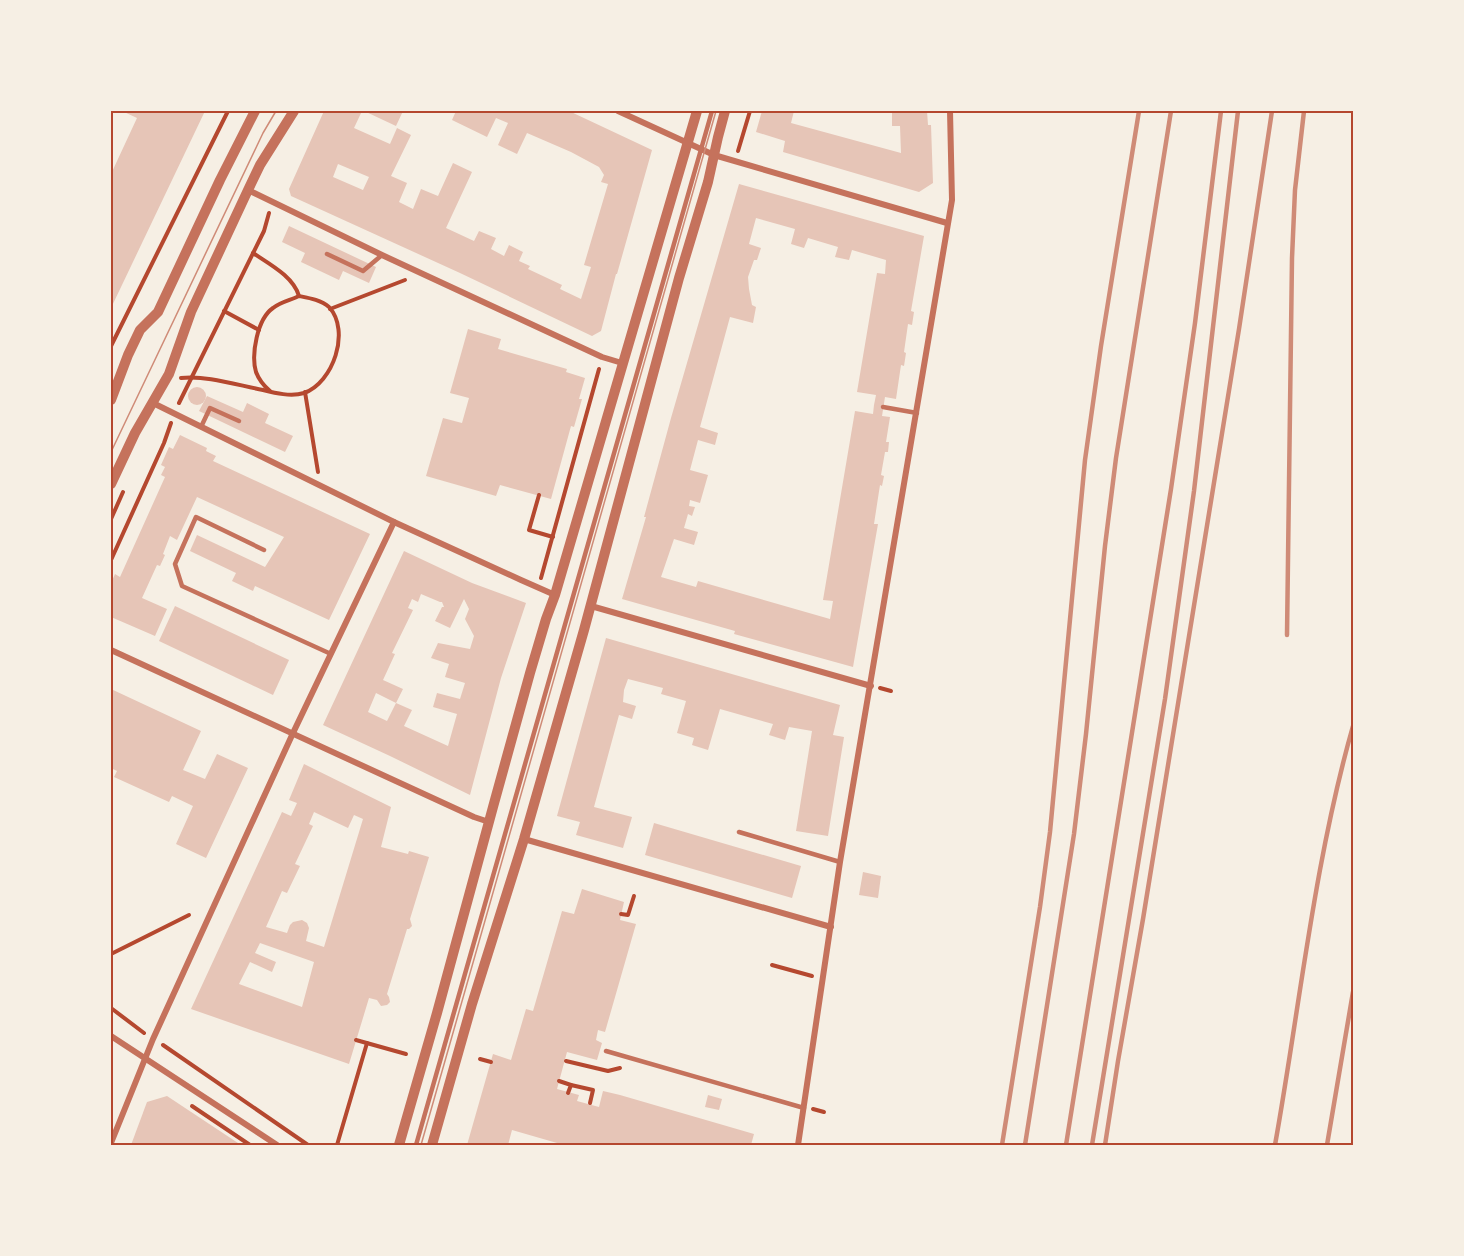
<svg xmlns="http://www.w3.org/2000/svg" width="1464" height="1256" font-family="Inter,sans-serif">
<rect width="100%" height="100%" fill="#f6efe4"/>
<g fill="#e6c5b7" fill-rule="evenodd">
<polygon points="122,111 205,111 111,308 111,174 137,118"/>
<path d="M324,111H362L354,128L390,144L397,128L411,135L391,176L407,183L399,202L413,209L421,189L438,196L453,163L472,172L446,228L474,241L479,231L496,238L491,249L504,256L509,245L523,252L519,261L530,266L528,269L562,285L560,289L581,299L591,267L584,265L608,184L601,182L604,175L599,167L571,152L527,133L517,154L498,145L508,123L496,118L487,137L452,120L456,111H569L652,150L617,274H616L601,331L592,336L460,273L291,196L289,189ZM338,164L369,177L363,190L333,177Z"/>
<polygon points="364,111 403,111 396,126"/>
<polygon points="762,111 794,111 791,123 901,153 900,126 892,126 892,111 927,111 928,125 931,125 933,183 919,192 783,152 785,141 756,132"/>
<path d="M739,184L924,236L911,311L914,312L912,325L908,324L904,352L906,353L904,366L901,365L896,399L885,397L882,416L890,417L886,442H889L888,452H885L881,475L884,476L882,486L880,485L874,524H878L853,667L734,634L735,631L622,599L646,517H644L671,418ZM756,218L795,229L791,244L804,248L808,238L838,247L835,257L849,260L852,250L886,260L885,274L877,273L857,392L876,395L874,405L873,414L855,411L823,600L833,601L830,619L698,581L696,587L661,577L674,539L694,545L698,532L684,528L688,514L692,516L695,507L689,506L690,500L700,503L708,475L690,470L698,440L715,445L718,433L700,427L730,317L753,323L756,307L752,305L749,289L748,277L754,260H757L761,248L749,244Z"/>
<polygon points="289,226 376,267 369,283 343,271 339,280 301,262 305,253 282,242"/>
<polygon points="468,329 501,339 498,349 567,369 566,372 585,378 579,399 582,399 574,427 571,426 551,499 500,485 496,496 426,476 443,418 462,423 469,398 450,393"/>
<circle cx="197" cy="396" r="9"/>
<polygon points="207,396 243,412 247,403 269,414 265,423 293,436 285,452 199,411"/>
<polygon points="180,435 207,448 206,451 216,456 213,461 370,534 329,620 255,586 253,591 232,581 236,573 190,551 197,535 265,567 284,537 197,497 177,540 170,536 163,554 165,555 160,566 157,565 142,598 167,609 155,636 111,617 111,583 115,574 120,577 165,477 161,475 165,467 161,465 169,447 173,449"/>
<path d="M404,551L472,583L526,603L501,678L470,795L390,756L323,725ZM421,594L440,602H442L444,607H442L435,621L450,628L464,599L469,609L465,619L474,636L470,649L438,643L431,658L449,664L445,677L465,683L460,699L437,693L433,707L457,714L448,746L404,726L412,710L396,703L403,689L383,680L395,654L392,653L413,610L408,608L412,599L418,602ZM376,693L396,703L387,721L368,712Z"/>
<polygon points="175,606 289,660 273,695 159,641"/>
<polygon points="606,638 840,705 833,735 844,737 828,836 796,831 812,731 789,727 785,740 769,735 773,724 720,709 708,750 692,745 694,738 677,733 686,701 661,694 663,688 628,679 624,690 623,702 636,706 632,719 619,715 594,807 632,817 623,848 576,835 580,822 557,816"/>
<polygon points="111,689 201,731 183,770 205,779 217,754 248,768 206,858 176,844 193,806 172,796 169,802 114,777 117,771 111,768"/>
<path d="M304,764L391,807L381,847L408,854L409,851L429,857L410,919L412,926L409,929H407L387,994L389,997L390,1002L387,1005L381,1006L377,1000L369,998L349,1064L191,1009L282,812L291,816L297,803L289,800ZM314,812L348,828L354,815L363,819L324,947L306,941L309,928L307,923L302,920L293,922L290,925L287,933L266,927L282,891L287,893L300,866L295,864L313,826L309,824ZM260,943L314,962L302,1007L239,984L250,962L272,972L276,962L255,953Z"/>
<polygon points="654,823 801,866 792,898 645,855"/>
<polygon points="863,872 881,876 878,898 859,895"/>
<polygon points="582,889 624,902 620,920 636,924 605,1032 598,1030 596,1040 602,1043 597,1060 567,1052 557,1089 579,1095 577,1101 599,1107 603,1091 620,1095 754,1134 751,1145 564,1145 512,1130 508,1145 467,1145 493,1054 511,1060 526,1009 533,1011 562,911 574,914"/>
<polygon points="708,1095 722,1099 719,1110 705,1107"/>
<polygon points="167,1096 241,1145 131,1145 147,1102"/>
</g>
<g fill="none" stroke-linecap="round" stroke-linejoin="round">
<g stroke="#b5482f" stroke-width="4">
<polyline points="738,151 750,111"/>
<polyline points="330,309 405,280"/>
<polyline points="224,311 259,330"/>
<polyline points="111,346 228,111"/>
<path d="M181,378C206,375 237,385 263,390C275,393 291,397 304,393C333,383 351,331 329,307C321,300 309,298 299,296C293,276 269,264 253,253"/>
<path d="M270,391C264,386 259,380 256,372C251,355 257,319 273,308C280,302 291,300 299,296"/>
<polyline points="305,392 318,472"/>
<polyline points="179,403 264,231 269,213"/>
<polyline points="539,495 529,530 553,537"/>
<polyline points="111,519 123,492"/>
<polyline points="111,560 164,443 171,423"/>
<polyline points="541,578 599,369"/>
<polyline points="880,688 891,691"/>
<polyline points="621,914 628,915 634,896"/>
<polyline points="111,954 189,915"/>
<polyline points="772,965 812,976"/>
<polyline points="111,1008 144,1033"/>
<polyline points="356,1040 406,1054"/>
<polyline points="163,1045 308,1145"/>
<polyline points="480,1059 491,1062"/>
<polyline points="566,1061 608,1071 620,1068"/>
<polyline points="559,1081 571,1085 568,1093"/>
<polyline points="571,1085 593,1090 590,1103"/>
<polyline points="192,1106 250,1145"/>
<polyline points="813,1109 824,1112"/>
<polyline points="337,1145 367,1043"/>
</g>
<g stroke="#c5725c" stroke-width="4.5">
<polyline points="327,254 363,271 382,255"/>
<polyline points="883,407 917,413"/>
<polyline points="201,427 210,408 239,421"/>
<polyline points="264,550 196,517 175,564 182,586 331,654"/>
<polyline points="739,832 840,862"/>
<polyline points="606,1051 804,1108"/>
<polyline points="416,1145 712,111"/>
</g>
<g stroke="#c5725c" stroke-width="6">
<polyline points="618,111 714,155 947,223"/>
<polyline points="248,190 382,255 602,357 622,363"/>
<polyline points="153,403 394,522 521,580 555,595"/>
<polyline points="591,606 871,686"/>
<polyline points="111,650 474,817 489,822"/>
<polyline points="524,839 831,927"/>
<polyline points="111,1036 277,1145"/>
<polyline points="111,1143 153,1039 293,733 394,522"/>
<polyline points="798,1145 840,862 952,200 950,111"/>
</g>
<g stroke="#c5725c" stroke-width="10">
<polyline points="111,400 128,355 140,330 158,312 220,180 255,111"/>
<polyline points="111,484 135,433 169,374 191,312 248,190 260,165 294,111"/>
<polyline points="399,1145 437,1013 493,807 530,673 546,619 555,595 697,111"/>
<polyline points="432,1145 472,1004 524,839 584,630 679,278 708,182 718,137 725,111"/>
</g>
<g stroke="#cf8b77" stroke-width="1.5">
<polyline points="111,452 263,133 276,111"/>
<polyline points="421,1145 716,111"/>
</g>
<g stroke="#cf8b77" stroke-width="4.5">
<polyline points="1287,635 1292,258 1295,190 1304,111"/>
<polyline points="1002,1145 1040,907 1050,832 1085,460 1101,346 1139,111"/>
<polyline points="1025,1145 1074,834 1086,734 1105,546 1116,458 1171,111"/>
<polyline points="1066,1145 1171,489 1195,323 1221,111"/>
<polyline points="1092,1145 1165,699 1194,491 1238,111"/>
<polyline points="1105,1145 1118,1061 1143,919 1239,329 1272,111"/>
<path d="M1275,1145C1300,1005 1314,863 1353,726"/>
<polyline points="1327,1145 1353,992"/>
</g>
</g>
<rect width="1464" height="1256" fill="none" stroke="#f6efe4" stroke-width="225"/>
<rect x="112" y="112" width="1240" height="1032" fill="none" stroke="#b5482f" stroke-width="2"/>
</svg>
